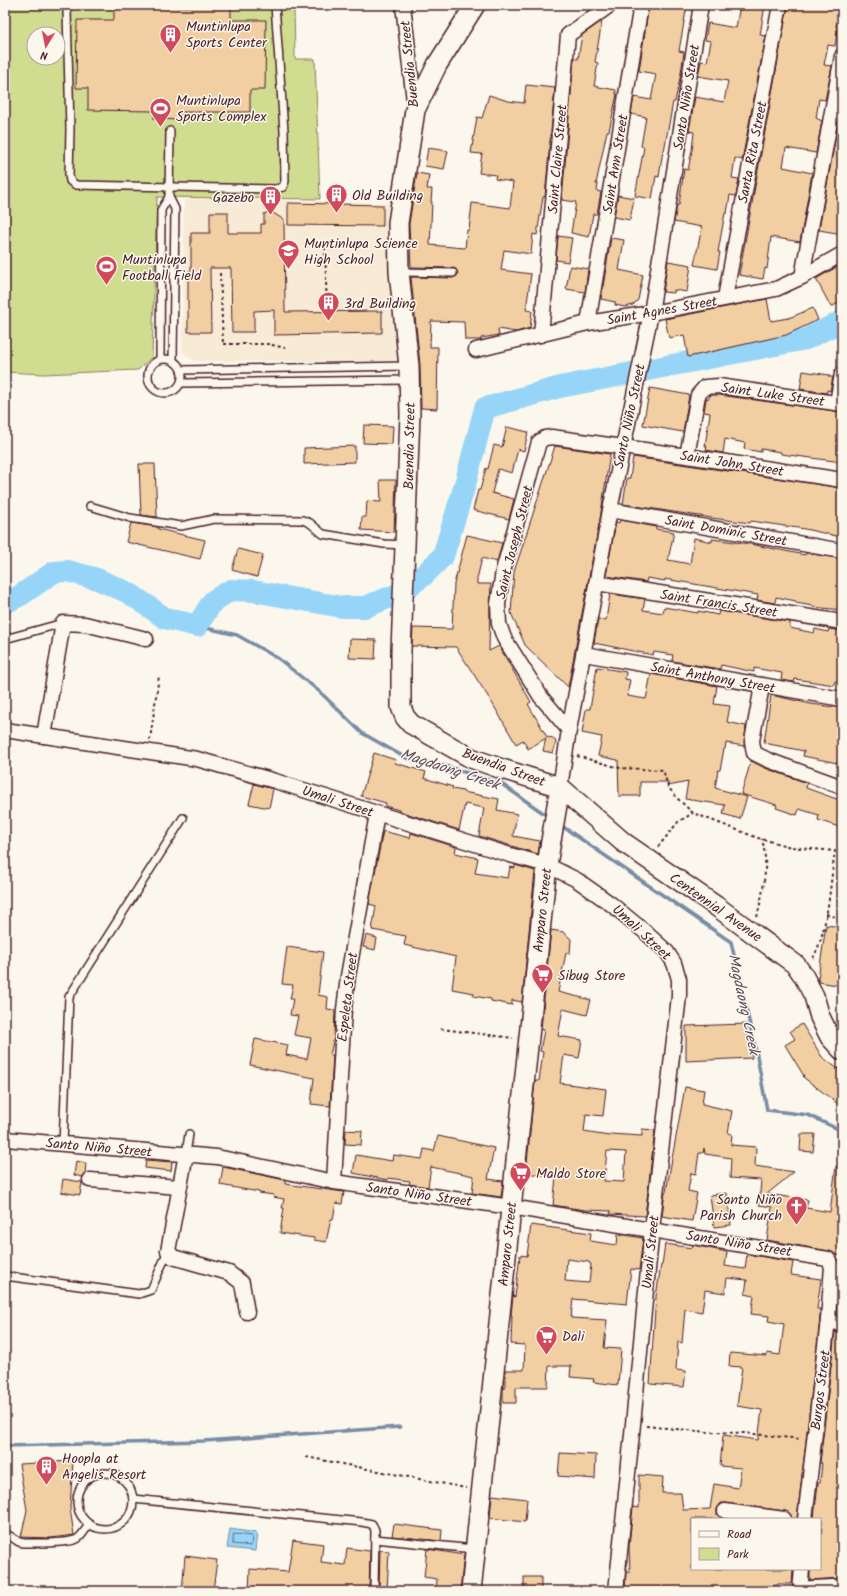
<svg xmlns="http://www.w3.org/2000/svg" width="847" height="1596" font-family="Kalam,sans-serif">
<rect width="100%" height="100%" fill="#fbf7ec"/>
<filter id="ink" filterUnits="userSpaceOnUse"><feTurbulence type="fractalNoise" baseFrequency=".025" numOctaves="2"/><feDisplacementMap in="SourceGraphic" scale="8" xChannelSelector="R" yChannelSelector="G"/><feConvolveMatrix kernelMatrix="1 2 1 2 8 2 1 2 1" color-interpolation-filters="sRGB"/></filter>
<g filter="url(#ink)">
<polygon fill="#f8ebd6" points="189,198 394,203 400,361 193,361 182,351 184,203"/>
<path fill="#d0dc8f" stroke="#8d7e5d" fill-rule="evenodd" d="M5,5H294L295,59H315L320,199L157,197L152,357L138,370L44,374L5,372ZM34,34H58V58H34Z"/>
<polygon fill="#97d5f8" stroke="#788ca6" points="230,1529 257,1533 255,1551 227,1548"/>
<g fill="none" stroke-linecap="round" stroke-linejoin="round">
<polygon stroke="#69687d" stroke-width="1" points="234,1534 252,1536 251,1546 233,1544"/>
<g stroke="#788ca6" stroke-width="3.5">
<polyline points="197,626 237,635 279,659 320,692 362,733 406,758 449,767 503,785 549,817"/>
<polyline points="559,824 731,942 757,1056 767,1110 808,1115 842,1131"/>
<polyline points="5,1446 204,1441 400,1427"/>
</g>
<polyline stroke="#97d5f8" stroke-width="22" points="5,603 21,595 54,572 67,571 97,579 129,593 165,618 197,626 213,601 231,590 253,591 342,607 365,607 398,594 424,575 443,556 464,488 485,408 560,387 806,339 842,321"/>
</g>
<g fill="#f2cfa3" stroke="#4a1f2b" fill-rule="evenodd">
<polygon points="649,5 687,5 679,51 684,52 681,73 675,102 673,102 664,151 663,150 659,177 656,176 652,199 635,196 644,147 641,146 646,117 631,114 634,97 651,100 656,74 639,71"/>
<polygon points="740,5 765,5 760,35 766,36 742,160 735,158 732,178 739,179 736,196 730,195 727,213 725,213 718,252 720,252 717,269 694,265 702,227 674,222 677,205 679,205 684,169 688,170 692,150 694,132 689,131 695,97 724,102 728,81 698,76 701,61 707,62 711,41 705,40 708,23 736,28"/>
<polygon points="788,5 840,5 836,27 838,27 835,46 828,45 824,65 832,66 825,100 819,99 816,118 822,121 816,153 786,148 783,167 812,173 800,242 771,237 767,269 765,268 763,279 739,275"/>
<polygon points="114,6 231,7 231,20 266,20 265,90 250,90 250,112 182,112 182,120 154,119 154,111 88,110 88,88 76,88 77,20 114,20"/>
<polygon points="602,21 595,62 598,63 594,86 616,90 616,94 617,94 609,131 607,131 596,184 598,184 597,191 601,192 597,214 593,214 589,237 571,233 576,202 562,200 574,58 578,59 582,35"/>
<polygon points="526,85 555,88 545,197 543,197 537,235 533,234 531,254 504,250 501,270 531,274 526,310 532,311 530,328 516,332 498,329 499,335 481,338 481,340 465,340 464,322 431,321 430,347 438,347 437,409 421,408 420,365 411,277 453,278 457,276 458,273 456,269 453,268 411,267 409,224 417,173 429,175 427,189 432,189 431,202 432,202 430,245 465,248 467,230 469,230 472,203 510,208 513,182 495,179 496,175 479,173 482,154 471,153 477,117 482,118 489,95 508,101 524,103"/>
<polygon points="838,124 842,124 842,234 819,230"/>
<polygon points="428,148 448,151 444,169 425,166"/>
<polygon points="618,195 634,198 630,220 614,217"/>
<polygon points="288,203 383,205 383,226 288,225"/>
<polygon points="270,211 284,220 285,312 382,311 382,333 274,335 274,310 254,311 254,332 232,332 231,268 210,268 211,332 188,332 188,271 191,271 191,233 210,233 210,212 228,212 228,233 261,233 261,224 264,224 264,214"/>
<polygon points="558,236 572,238 568,262 556,260"/>
<polygon points="611,238 624,240 619,270 643,275 638,300 633,305 625,307 615,305 615,302 601,299"/>
<polygon points="668,261 691,265 687,292 674,290 674,293 663,292"/>
<polygon points="842,264 842,301 831,307 816,279"/>
<polygon points="570,266 588,269 585,292 566,289"/>
<polygon points="767,299 771,321 789,318 813,308 818,320 786,335 688,357 684,335 669,338 665,319"/>
<polygon points="803,371 829,375 829,377 833,377 830,391 827,390 827,393 800,389"/>
<polygon points="650,388 689,395 683,432 643,425"/>
<polygon points="710,395 719,395 842,412 842,462 781,454 781,452 761,449 761,452 744,449 745,443 725,439 723,453 706,450 707,446 705,446 710,413 704,412 706,399 709,398"/>
<polygon points="364,425 393,426 392,444 363,443"/>
<polygon points="507,427 528,432 524,451 518,449 512,473 498,469 492,493 514,499 509,519 473,510 478,490 480,490 486,468 488,469 494,445 502,447"/>
<polygon points="355,446 355,462 304,464 304,448"/>
<polygon points="555,446 610,454 600,519 568,687 525,645 511,613 514,572"/>
<polygon points="633,457 842,488 842,530 841,537 805,529 751,521 750,523 712,518 623,504 627,478 630,478"/>
<polygon points="139,464 155,464 157,517 141,515"/>
<polygon points="380,480 396,480 394,532 361,530 362,517 366,517 367,501 381,502"/>
<polygon points="620,520 656,527 656,529 674,532 668,560 690,564 694,538 712,542 712,539 750,544 805,555 806,553 842,559 842,610 813,607 813,606 796,603 796,601 776,597 775,603 757,600 758,595 665,579 665,581 647,578 646,582 606,576 616,522 619,523"/>
<polygon points="131,523 158,527 158,529 205,540 200,559 126,542"/>
<polygon points="467,535 502,543 497,562 482,558 477,579 477,584 491,584 490,604 489,651 499,646 531,702 528,704 547,737 553,738 556,742 553,753 543,751 546,738 528,749 523,740 516,744 491,701 456,647 412,646 413,628 452,629 454,584"/>
<polygon points="238,549 263,555 257,577 232,570"/>
<polygon points="610,594 645,599 643,610 663,613 664,607 698,613 698,611 718,615 719,611 790,622 790,628 814,633 815,629 828,632 829,629 842,631 842,683 835,681 834,685 795,679 794,682 781,680 782,673 754,668 754,672 721,665 720,669 672,661 673,655 654,652 653,655 594,643 598,619 606,620"/>
<polygon points="350,639 376,640 375,659 349,658"/>
<polygon points="597,667 626,672 625,679 630,680 627,696 646,699 651,674 717,686 714,704 730,706 727,722 746,726 744,746 726,743 725,749 724,749 720,770 718,770 715,788 747,797 740,819 723,814 725,805 685,799 688,782 668,786 668,782 640,782 640,796 619,796 618,760 598,756 602,737 582,733 586,709 590,709"/>
<polygon points="771,695 811,704 842,708 842,764 803,756 804,751 764,743"/>
<polygon points="374,753 396,760 395,763 426,772 424,778 453,787 452,789 463,791 463,792 499,799 497,810 517,814 513,836 540,841 538,854 479,836 484,808 465,804 459,830 399,811 399,810 385,806 386,803 361,796"/>
<polygon points="751,761 765,768 807,783 806,788 842,801 842,828 818,820 819,815 799,809 797,815 776,808 777,805 741,794"/>
<polygon points="254,784 273,789 269,808 249,804"/>
<polygon points="383,831 410,838 411,833 456,847 455,853 478,858 475,873 508,878 510,867 515,868 515,865 535,871 522,1002 512,1000 512,1005 491,1001 491,999 473,996 474,993 452,989 456,957 404,945 406,936 372,930 376,906 369,904"/>
<polygon points="826,925 842,927 842,986 819,982 818,979"/>
<path d="M551,930L563,932L571,939L570,953H566L558,992L591,1000L587,1015L563,1009L558,1036L582,1040L579,1058L564,1055L560,1083L606,1089L603,1116L586,1114L584,1132L609,1136L610,1134L642,1136V1129L655,1130L645,1216L610,1214L611,1211L585,1210L553,1205L556,1177L526,1173L535,1081H539L543,1052L540,1051L544,1030L541,1029ZM607,1151L626,1152L624,1182L604,1181Z"/>
<polygon points="366,935 377,938 375,950 363,947"/>
<polygon points="287,947 323,952 318,995 328,997 327,1009 335,1010 334,1037 330,1055 333,1055 330,1106 311,1104 314,1078 250,1065 255,1039 288,1045 286,1055 307,1059 311,1038 294,1035 298,1016 290,1015 293,999 290,999 293,985 282,984"/>
<polygon points="747,1024 748,1040 751,1040 752,1058 686,1061 686,1026"/>
<polygon points="802,1024 822,1057 842,1072 842,1107 803,1077 804,1076 785,1045 795,1039 790,1031"/>
<polygon points="685,1087 704,1090 702,1104 732,1111 728,1133 732,1134 731,1145 756,1147 755,1166 794,1172 767,1194 808,1200 806,1208 830,1212 836,1166 842,1166 842,1256 836,1255 829,1251 767,1240 772,1207 759,1205 761,1180 730,1178 731,1158 705,1154 704,1148 703,1153 699,1153 696,1174 691,1173 688,1191 697,1193 692,1221 662,1216 665,1192 666,1192"/>
<polygon points="346,1130 362,1131 361,1145 345,1144"/>
<polygon points="801,1134 815,1134 813,1152 800,1151"/>
<polygon points="438,1136 494,1148 488,1179 503,1181 501,1197 472,1193 474,1176 431,1167 428,1187 409,1184 410,1181 388,1178 388,1180 353,1173 356,1155 392,1161 393,1155 422,1159 424,1149 434,1151"/>
<polygon points="146,1160 172,1162 171,1171 145,1168"/>
<polygon points="76,1161 86,1163 85,1174 82,1177 74,1175"/>
<polygon points="223,1167 285,1180 285,1184 344,1192 342,1204 336,1203 333,1219 331,1219 326,1242 314,1240 314,1238 280,1233 284,1208 282,1208 284,1199 273,1197 274,1195 259,1193 259,1192 220,1185"/>
<polygon points="63,1179 82,1182 80,1195 61,1192"/>
<polygon points="727,1193 731,1225 714,1227 710,1195"/>
<path d="M531,1225L591,1233L590,1241L617,1245L618,1234L643,1238L639,1270L631,1269L627,1304L573,1299L571,1318L607,1320L604,1348L621,1349L618,1385L593,1382L594,1379L570,1377L571,1366H549L548,1387H516V1403H503V1388H505V1370H524L525,1345L511,1344L512,1315H511L513,1296L515,1297L520,1255L527,1256ZM567,1259L589,1262V1263L591,1264L589,1283L565,1281Z"/>
<polygon points="665,1244 692,1248 693,1245 727,1252 725,1266 745,1269 747,1254 793,1262 791,1275 821,1279 817,1309 820,1309 820,1319 797,1519 792,1519 789,1513 785,1511 726,1503 721,1503 717,1509 717,1515 723,1519 692,1519 692,1569 793,1569 792,1584 778,1584 778,1585 768,1586 768,1587 745,1588 745,1591 625,1590 626,1572 630,1572 629,1546 633,1507 639,1508 639,1475 663,1477 662,1493 681,1493 683,1510 710,1509 714,1484 738,1488 741,1468 720,1466 723,1435 758,1440 762,1410 737,1406 742,1367 729,1366 730,1353 767,1356 767,1353 780,1355 784,1324 768,1321 769,1316 751,1314 754,1296 745,1294 747,1280 727,1278 725,1293 705,1290 702,1312 685,1309 682,1343 678,1342 676,1370 686,1371 684,1387 650,1384 656,1296 661,1265 662,1265"/>
<polygon points="835,1332 842,1334 842,1466 840,1482 842,1482 840,1501 842,1501 842,1578 810,1580 810,1569 820,1569 822,1519 814,1519 818,1483 820,1483 822,1463 820,1463"/>
<polygon points="560,1453 596,1455 595,1479 558,1476"/>
<polygon points="73,1461 70,1508 74,1535 51,1538 21,1537 27,1510 19,1464"/>
<polygon points="492,1495 527,1499 525,1522 490,1518"/>
<polygon points="394,1524 442,1530 441,1541 392,1536"/>
<polygon points="293,1540 323,1544 321,1562 345,1565 347,1548 370,1551 369,1591 249,1591 250,1569 288,1572"/>
<polygon points="427,1549 464,1555 460,1591 436,1591 437,1579 424,1577"/>
<polygon points="380,1550 389,1551 387,1591 379,1591"/>
<polygon points="185,1556 217,1560 213,1591 182,1591"/>
<rect x="524" y="1577" width="17" height="14"/>
</g>
<g fill="none" stroke-linecap="round" stroke-linejoin="round">
<defs>
<g id="lane">
<polyline points="69,5 67,11 70,129 69,175 70,181 76,185 275,189 283,187 285,181 284,131 275,5"/>
<polyline points="170,131 169,197 175,209 173,360"/>
<polyline points="401,272 453,273"/>
<circle cx="165" cy="376" r="17"/>
<polyline points="160,359 161,210 169,197"/>
<polyline points="182,370 409,366"/>
<polyline points="182,383 409,380"/>
<polyline points="90,506 130,518 181,526 214,519 303,520 310,523 323,534 384,544 405,545"/>
<polyline points="5,639 63,623"/>
<polyline points="63,1144 69,997 183,818"/>
<polyline points="186,1154 189,1134"/>
<polyline points="5,1276 139,1294 151,1290 168,1251"/>
<circle cx="105" cy="1501" r="28"/>
<polyline points="133,1499 362,1522 372,1524 375,1530 374,1591"/>
<path d="M5,1533L19,1542L24,1543C36,1543 68,1544 77,1539C82,1536 86,1529 89,1524"/>
<polyline points="375,1539 474,1549"/>
</g>
<g id="street">
<polyline points="403,5 415,110"/>
<polyline points="802,277 842,56"/>
<polyline points="725,298 780,5"/>
<polyline points="588,323 641,5"/>
<polyline points="541,335 568,35 610,5"/>
<polyline points="476,350 588,323 651,313 776,289 802,277 842,254"/>
<polyline points="837,403 842,374"/>
<polyline points="687,456 698,395 705,387 719,386 842,404"/>
<polyline points="610,510 842,551"/>
<polyline points="596,583 842,622"/>
<polyline points="584,654 842,699"/>
<polyline points="762,686 752,741 754,753 768,760 842,787"/>
<polyline points="5,730 197,759 275,781 510,855 547,865 577,880 611,904 644,931 667,952 674,963 679,979 679,996 652,1229 633,1424 616,1591"/>
<polyline points="569,730 541,697 504,638 499,624 498,604 503,571 539,442 545,438 552,437 687,456 842,480"/>
<polyline points="44,736 63,623 85,624 146,639"/>
<polyline points="560,787 569,730 610,510 651,313 701,5"/>
<polyline points="5,1139 217,1157 334,1182 511,1207 828,1259 832,1266 828,1320 805,1519"/>
<polyline points="186,1154 168,1251 173,1257 229,1273 242,1283 247,1312"/>
<polyline points="90,1180 179,1187"/>
<polyline points="334,1182 344,1009 348,976 377,814"/>
<polyline points="828,1320 842,1325"/>
<polyline points="725,1511 784,1519"/>
<polyline points="800,1591 802,1569"/>
</g>
<g id="secondary">
<polyline points="475,5 437,65 415,110 398,223 399,272 409,366 410,415 401,651 401,707 405,717 411,724 471,758 502,769 560,787 623,842 716,906 796,965 803,975 814,996 820,1017 830,1037 842,1050"/>
<polyline points="471,1591 547,865 560,787"/>
<polyline points="804,1591 842,1589"/>
</g>
</defs>
<use href="#lane" stroke="#4a1f2b" stroke-width="10"/>
<use href="#street" stroke="#4a1f2b" stroke-width="17"/>
<use href="#secondary" stroke="#4a1f2b" stroke-width="22"/>
<g stroke="#4a1f2b" stroke-width="2" stroke-dasharray="3 3" stroke-linecap="butt">
<polyline points="325,247 327,312"/>
<polyline points="220,273 223,344 268,344 285,348"/>
<polyline points="150,740 159,676"/>
<path d="M577,756L620,768L662,770L664,773L668,787L678,799L693,813L758,838L791,847L835,851C830,884 828,933 812,960"/>
<polyline points="658,847 678,822 693,813"/>
<polyline points="826,914 842,919"/>
<path d="M757,917C763,892 769,865 762,839"/>
<polyline points="441,1029 513,1038"/>
<polyline points="646,1426 707,1432 744,1433 801,1439"/>
<polyline points="306,1457 466,1488"/>
</g>
<use href="#lane" stroke="#fbf7ec" stroke-width="7"/>
<use href="#street" stroke="#fbf7ec" stroke-width="14"/>
<use href="#secondary" stroke="#fbf7ec" stroke-width="19"/>
</g>
</g>
<defs>
<symbol id="building-pin" viewBox="-11 -11 22 30"><path d="M0 17L-7.5 6A9.5 9.5 0 1 1 7.5 6Z" fill="#d1495b" stroke="#fbf7ec"/><path d="M-4-6H4V6H1V3H-1V6H-4ZM-2.5-4.3h1.7v1.8h-1.7ZM.8-4.3h1.7v1.8H.8ZM-2.5-1h1.7V.8h-1.7ZM.8-1h1.7V.8H.8Z" fill="#fff"/></symbol>
<symbol id="stadium-pin" viewBox="-11 -11 22 30"><path d="M0 17L-7.5 6A9.5 9.5 0 1 1 7.5 6Z" fill="#d1495b" stroke="#fbf7ec"/><path d="M0-5a6.5 5 0 1 0 0 10a6.5 5 0 1 0 0-10ZM-3.5-1.8h7v3.6h-7Z" fill="#fff"/></symbol>
<symbol id="school-pin" viewBox="-11 -11 22 30"><path d="M0 17L-7.5 6A9.5 9.5 0 1 1 7.5 6Z" fill="#d1495b" stroke="#fbf7ec"/><path d="M0-5L7-2L0 1L-7-2ZM-4 1L0 2.5L4 1V4Q0 6-4 4Z" fill="#fff"/></symbol>
<symbol id="supermarket-pin" viewBox="-11 -11 22 30"><path d="M0 17L-7.5 6A9.5 9.5 0 1 1 7.5 6Z" fill="#d1495b" stroke="#fbf7ec"/><path d="M-6-5.5h2.5l.6 2H6L4.5 2H-2.5L-4.4-4H-6ZM-1.5 3.2a1.3 1.3 0 1 0 .1 0ZM3 3.2a1.3 1.3 0 1 0 .1 0Z" fill="#fff"/></symbol>
<symbol id="church-pin" viewBox="-11 -11 22 30"><path d="M0 17L-7.5 6A9.5 9.5 0 1 1 7.5 6Z" fill="#d1495b" stroke="#fbf7ec"/><path d="M-1.2-6h2.4v3.5h3.3v2.4h-3.3V6h-2.4V-.1h-3.3v-2.4h3.3Z" fill="#fff"/></symbol>
</defs>
<g fill-rule="evenodd">
<use href="#building-pin" x="158" y="22" width="25" height="34"/>
<use href="#stadium-pin" x="148" y="96" width="25" height="34"/>
<use href="#building-pin" x="324" y="182" width="25" height="34"/>
<use href="#building-pin" x="258" y="184" width="25" height="34"/>
<use href="#school-pin" x="276" y="238" width="25" height="34"/>
<use href="#stadium-pin" x="94" y="254" width="25" height="34"/>
<use href="#building-pin" x="316" y="290" width="25" height="34"/>
<use href="#supermarket-pin" x="530" y="962" width="25" height="34"/>
<use href="#supermarket-pin" x="508" y="1160" width="25" height="34"/>
<use href="#church-pin" x="784" y="1194" width="25" height="34"/>
<use href="#supermarket-pin" x="534" y="1324" width="25" height="34"/>
<use href="#building-pin" x="34" y="1454" width="25" height="34"/>
</g>
<g text-anchor="middle" stroke-width="3" stroke-linejoin="round" paint-order="stroke">
<g font-size="14" fill="#4a1f2b" stroke="#fbf7ec" text-anchor="start">
<text x="186" y="31">Muntinlupa<tspan x="186" dy="16">Sports Center</tspan></text>
<text x="176" y="105">Muntinlupa<tspan x="176" dy="16">Sports Complex</tspan></text>
<text x="352" y="200">Old Building</text>
<text x="254" y="202" text-anchor="end">Gazebo</text>
<text x="304" y="248">Muntinlupa Science<tspan x="304" dy="16">High School</tspan></text>
<text x="122" y="264">Muntinlupa<tspan x="122" dy="16">Football Field</tspan></text>
<text x="344" y="308">3rd Building</text>
<text x="558" y="980">Sibug Store</text>
<text x="536" y="1178">Maldo Store</text>
<text x="782" y="1204" text-anchor="end">Santo Niño<tspan x="782" dy="16">Parish Church</tspan></text>
<text x="562" y="1341">Dali</text>
<text x="62" y="1463">Hoopla at<tspan x="62" dy="16">Angelis Resort</tspan></text>
</g>
<g font-size="14" fill="#4a1f2b" stroke="#fbf7ec">
<text transform="translate(409 64) rotate(-96)" y="5">Buendia Street</text>
<text transform="translate(686 97) rotate(-81)" y="5">Santo Niño Street</text>
<text transform="translate(752 152) rotate(-79)" y="5">Santa Rita Street</text>
<text transform="translate(557 159) rotate(-85)" y="5">Saint Claire Street</text>
<text transform="translate(615 164) rotate(-81)" y="5">Saint Ann Street</text>
<text transform="translate(662 310) rotate(-10)" y="5">Saint Agnes Street</text>
<text transform="translate(773 394) rotate(8)" y="5">Saint Luke Street</text>
<text transform="translate(629 416) rotate(-78)" y="5">Santo Niño Street</text>
<text transform="translate(409 446) rotate(-89)" y="5">Buendia Street</text>
<text transform="translate(732 463) rotate(9)" y="5">Saint John Street</text>
<text transform="translate(726 530) rotate(10)" y="5">Saint Dominic Street</text>
<text transform="translate(514 542) rotate(-76)" y="5">Saint Joseph Street</text>
<text transform="translate(719 603) rotate(9)" y="5">Saint Francis Street</text>
<text transform="translate(713 677) rotate(10)" y="5">Saint Anthony Street</text>
<text transform="translate(504 767) rotate(20)" y="5">Buendia Street</text>
<text transform="translate(338 801) rotate(18)" y="5">Umali Street</text>
<text transform="translate(716 907) rotate(35)" y="5">Centennial Avenue</text>
<text transform="translate(542 910) rotate(-84)" y="5">Amparo Street</text>
<text transform="translate(642 932) rotate(43)" y="5">Umali Street</text>
<text transform="translate(347 997) rotate(-83)" y="5">Espeleta Street</text>
<text transform="translate(99 1147) rotate(5)" y="5">Santo Niño Street</text>
<text transform="translate(419 1194) rotate(8)" y="5">Santo Niño Street</text>
<text transform="translate(739 1243) rotate(9)" y="5">Santo Niño Street</text>
<text transform="translate(507 1244) rotate(-84)" y="5">Amparo Street</text>
<text transform="translate(650 1252) rotate(-84)" y="5">Umali Street</text>
<text transform="translate(820 1390) rotate(-83)" y="5">Burgos Street</text>
</g>
<g font-size="15" font-style="italic" fill="#5d4c5e" stroke="#fbf7ec">
<text transform="translate(450 769) rotate(18)" y="5">Magdaong Creek</text>
<text transform="translate(744 1004) rotate(78)" y="5">Magdaong Creek</text>
</g>
</g>
<rect width="847" height="1596" fill="none" stroke="#fbf7ec" stroke-width="20"/>
<rect x="10" y="10" width="827" height="1576" fill="none" stroke="#4a1f2b" stroke-width="1.5" filter="url(#ink)"/>
<rect x="691" y="1518" width="130" height="52" fill="#fbf7ec" stroke="#b4a19f"/>
<rect x="699" y="1531" width="20" height="6" fill="#fbf7ec" stroke="#b4a19f"/>
<text x="727" y="1538" font-size="12" fill="#4a1f2b">Road</text>
<rect x="699" y="1548" width="20" height="12" fill="#d0dc8f" stroke="#b4a19f"/>
<text x="727" y="1558" font-size="12" fill="#4a1f2b">Park</text>
<g transform="translate(46 46) rotate(190)"><circle r="19" fill="#fbf7ec" stroke="#b4a19f"/>
<path d="M0-3L7 15L0 10L-7 15Z" fill="#d1495b"/>
<text y="-6" font-size="11" font-weight="bold" text-anchor="middle" fill="#4a1f2b">N</text>
</g>
</svg>
